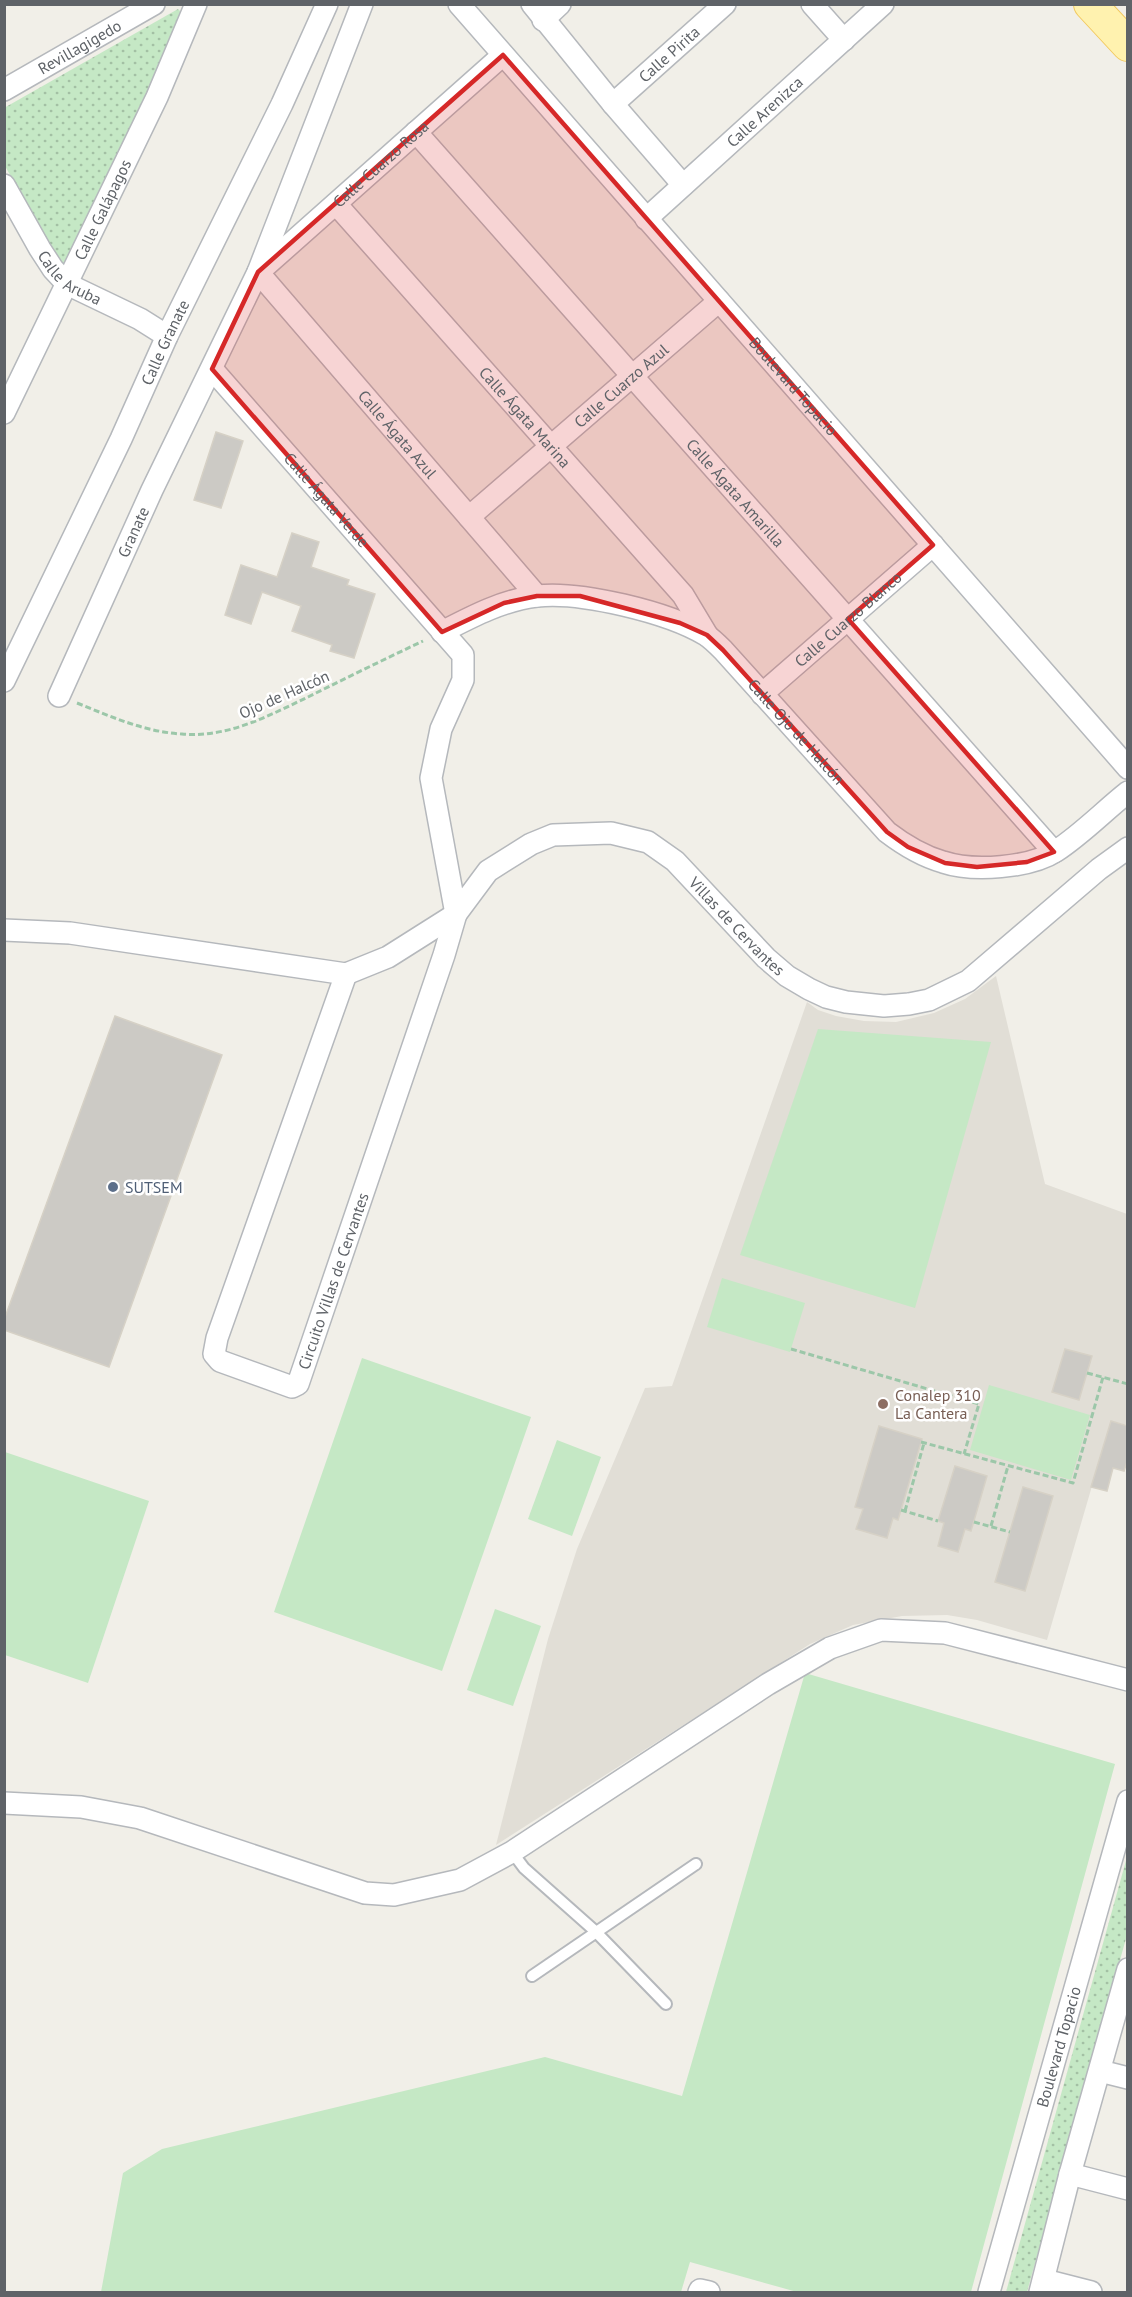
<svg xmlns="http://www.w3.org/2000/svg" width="1132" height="2297" font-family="'PT Sans',sans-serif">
<defs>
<pattern id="grass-dots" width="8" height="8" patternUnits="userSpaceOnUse" patternTransform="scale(1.5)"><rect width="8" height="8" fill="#c5e8c5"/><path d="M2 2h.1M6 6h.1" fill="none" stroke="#a3c0a4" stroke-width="1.8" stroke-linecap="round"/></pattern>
</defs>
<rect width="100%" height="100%" fill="#f1efe8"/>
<polygon fill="#e1ded6" points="996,976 1045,1184 1127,1214 1127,1425 1111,1421 1047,1640 977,1620 947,1615 902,1616 853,1625 810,1644 496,1845 548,1639 577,1549 645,1388 672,1386 807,1002 818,1010 836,1016 864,1021 896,1022 934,1013 965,999"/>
<g fill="url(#grass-dots)">
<polygon points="178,9 184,15 67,263 60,263 5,166 4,108"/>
<polygon points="1127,1857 1127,1935 1027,2292 1006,2292"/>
</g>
<g fill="#c5e8c5">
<polygon points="818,1029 991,1042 915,1308 740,1255"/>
<polygon points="722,1278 805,1303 790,1352 707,1327"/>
<polygon points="362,1358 531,1417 442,1671 274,1612"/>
<polygon points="989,1385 1090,1415 1071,1480 970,1450"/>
<polygon points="557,1440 601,1457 572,1536 528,1519"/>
<polygon points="5,1452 149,1501 88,1683 5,1655"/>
<polygon points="495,1609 541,1626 513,1706 467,1690"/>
<polygon points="805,1673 1115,1764 971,2292 797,2292 690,2262 681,2292 101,2292 123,2173 162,2149 545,2057 682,2096"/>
</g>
<g fill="#cccac5" stroke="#d6d1c6" stroke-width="1.5">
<polygon points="216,432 243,441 221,508 194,500"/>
<polygon points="292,533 319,542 311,567 349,580 347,585 375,594 354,658 330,651 332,645 292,631 301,606 262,592 251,624 225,615 241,565 277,577"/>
<polygon points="115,1016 222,1055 109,1367 4,1330 4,1320"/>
<polygon points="1065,1349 1092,1356 1079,1400 1052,1392"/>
<polygon points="1111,1421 1128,1426 1128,1459 1124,1471 1113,1468 1107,1491 1091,1487"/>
<polygon points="879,1426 922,1439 898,1520 893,1518 887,1538 856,1529 863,1509 855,1507"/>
<polygon points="955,1466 987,1476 971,1531 965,1529 958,1552 938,1546 944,1523 938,1521"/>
<polygon points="1023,1487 1053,1496 1025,1591 995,1582"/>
</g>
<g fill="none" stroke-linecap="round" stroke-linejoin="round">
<defs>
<g id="service">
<polyline points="512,1852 524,1868 595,1931 666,2004"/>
<polyline points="532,1976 696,1864"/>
</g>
<g id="minor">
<path id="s1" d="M459,4L1128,768"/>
<polyline points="532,4 613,104 683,185"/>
<polyline points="812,4 844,40"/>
<polyline points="543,20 560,4"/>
<path id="s2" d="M4,90L154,4"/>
<path id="s3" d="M613,104L725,4"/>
<path id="s4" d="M416,132L1054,852"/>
<path id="s5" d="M4,185L40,249L53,269L67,284L140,319L167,336"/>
<path id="s6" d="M336,204L683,595L707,635"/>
<path id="s7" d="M646,219L883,4"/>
<path id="s8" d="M261,270L503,55"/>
<path id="s9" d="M258,272L537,596"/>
<path id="s10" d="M212,369L463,655V680L441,729L431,778L456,914L444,955L298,1384L292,1387L220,1361L214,1354L217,1338L346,974"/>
<path id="s11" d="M4,413L157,97L196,4"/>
<path id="s12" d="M469,517L719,301"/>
<path id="s13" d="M442,632C471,617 503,600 537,596C580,591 668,612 706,635C712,639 718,645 723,650L887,832C904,845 922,856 943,862C973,872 1030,868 1056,851C1082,834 1104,811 1128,792"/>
<path id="s14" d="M4,681L121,439L167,336L282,104L327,4"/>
<path id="s15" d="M762,694L933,545"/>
<path id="s16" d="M59,696L152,490L258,272L362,4"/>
<path id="s17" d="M4,930L70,933L346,974L388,957L456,914L488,871L531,844L553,835L611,833L648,842L675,861L766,958L787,976L809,989L826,997L846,1002L884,1006L909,1004L929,1000L968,981L1099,869L1128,848"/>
<polyline points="4,1803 81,1807 140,1818 365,1893 394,1895 460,1880 512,1852 768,1684 830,1648 881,1630 945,1633 1128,1680"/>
<polyline points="1100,2071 1128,2078"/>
<polyline points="1070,2174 1128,2189"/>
<polyline points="1044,2280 1091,2292"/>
<polyline points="699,2292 700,2290 709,2292"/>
<path id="s18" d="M989,2292L1128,1801"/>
<polyline points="1040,2292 1070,2174 1128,1969"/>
</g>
<polyline id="primary" points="1090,4 1128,45"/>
</defs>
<use href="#service" stroke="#b5b8bc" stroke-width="14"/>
<use href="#minor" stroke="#b5b8bc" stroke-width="24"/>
<use href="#primary" stroke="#f2c960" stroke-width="34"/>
<g stroke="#9cc7a9" stroke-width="3" stroke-dasharray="6 3" stroke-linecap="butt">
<path d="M77,703C112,717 145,732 182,734C228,738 268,716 308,697C346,678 385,659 423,641"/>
<polyline points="791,1349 979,1404 964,1454"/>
<polyline points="1087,1373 1128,1384"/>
<polyline points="921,1442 1073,1483 1103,1377"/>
<polyline points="901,1510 938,1521"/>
<polyline points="905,1511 924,1443"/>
<polyline points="974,1522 1010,1532"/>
<polyline points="991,1526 1008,1466"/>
</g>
<use href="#service" stroke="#fff" stroke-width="10"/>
<use href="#minor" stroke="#fff" stroke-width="21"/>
<use href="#primary" stroke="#fff2af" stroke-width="32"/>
</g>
<path fill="#d62828" fill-opacity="0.2" stroke="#d62828" stroke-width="4.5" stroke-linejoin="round" d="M503,55L933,545L848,619L1054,852L1027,862L977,867L945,863L908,847L887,832L723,650L707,635L680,623L580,596H537L504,603L442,632L212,369L258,272Z"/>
<circle fill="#5c6f8a" stroke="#fff" stroke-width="2" cx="113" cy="1187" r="6"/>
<circle fill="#8d6e63" stroke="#fff" stroke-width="2" cx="883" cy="1404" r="6"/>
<g text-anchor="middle" stroke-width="5" stroke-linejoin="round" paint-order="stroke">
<g font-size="16" fill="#5f6368" stroke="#fff">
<text dy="6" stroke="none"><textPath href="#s2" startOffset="87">Revillagigedo</textPath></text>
<text dy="6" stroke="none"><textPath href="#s3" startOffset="75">Calle Pirita</textPath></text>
<text dy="6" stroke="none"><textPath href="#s7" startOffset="160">Calle Arenizca</textPath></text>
<text dy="6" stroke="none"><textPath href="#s8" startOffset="160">Calle Cuarzo Rosa</textPath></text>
<text dy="6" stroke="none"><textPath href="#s11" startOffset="226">Calle Galápagos</textPath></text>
<text dy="6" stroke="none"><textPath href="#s5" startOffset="116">Calle Aruba</textPath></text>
<text dy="6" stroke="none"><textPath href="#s14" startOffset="375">Calle Granate</textPath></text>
<text dy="6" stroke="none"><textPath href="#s12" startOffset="201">Calle Cuarzo Azul</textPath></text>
<text dy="6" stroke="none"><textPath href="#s1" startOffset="508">Boulevard Topacio</textPath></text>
<text dy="6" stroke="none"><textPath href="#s6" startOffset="285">Calle Ágata Marina</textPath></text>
<text dy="6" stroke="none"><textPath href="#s9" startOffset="214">Calle Ágata Azul</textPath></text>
<text dy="6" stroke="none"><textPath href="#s4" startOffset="482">Calle Ágata Amarilla</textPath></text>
<text dy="6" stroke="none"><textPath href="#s10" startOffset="174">Calle Ágata Verde</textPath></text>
<text dy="6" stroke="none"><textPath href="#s16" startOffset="180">Granate</textPath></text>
<text dy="6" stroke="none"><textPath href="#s15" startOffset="114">Calle Cuarzo Blanco</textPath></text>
<text transform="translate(284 694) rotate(-24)" y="6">Ojo de Halcón</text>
<text dy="6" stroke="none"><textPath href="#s13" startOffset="410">Calle Ojo de Halcón</textPath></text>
<text dy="6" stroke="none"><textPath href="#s17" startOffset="818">Villas de Cervantes</textPath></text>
<text transform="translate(333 1281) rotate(-71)" y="6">Circuito Villas de Cervantes</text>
<text dy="6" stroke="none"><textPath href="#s18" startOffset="255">Boulevard Topacio</textPath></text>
</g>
<g font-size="16" fill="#4e5e75" stroke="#fff" text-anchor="start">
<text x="125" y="1193">SUTSEM</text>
</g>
<g font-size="16" fill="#785e54" stroke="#fff" text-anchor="start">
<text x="895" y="1401">Conalep 310<tspan x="895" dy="18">La Cantera</tspan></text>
</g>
</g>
<rect width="1132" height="2297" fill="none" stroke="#5f6368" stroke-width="12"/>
</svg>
